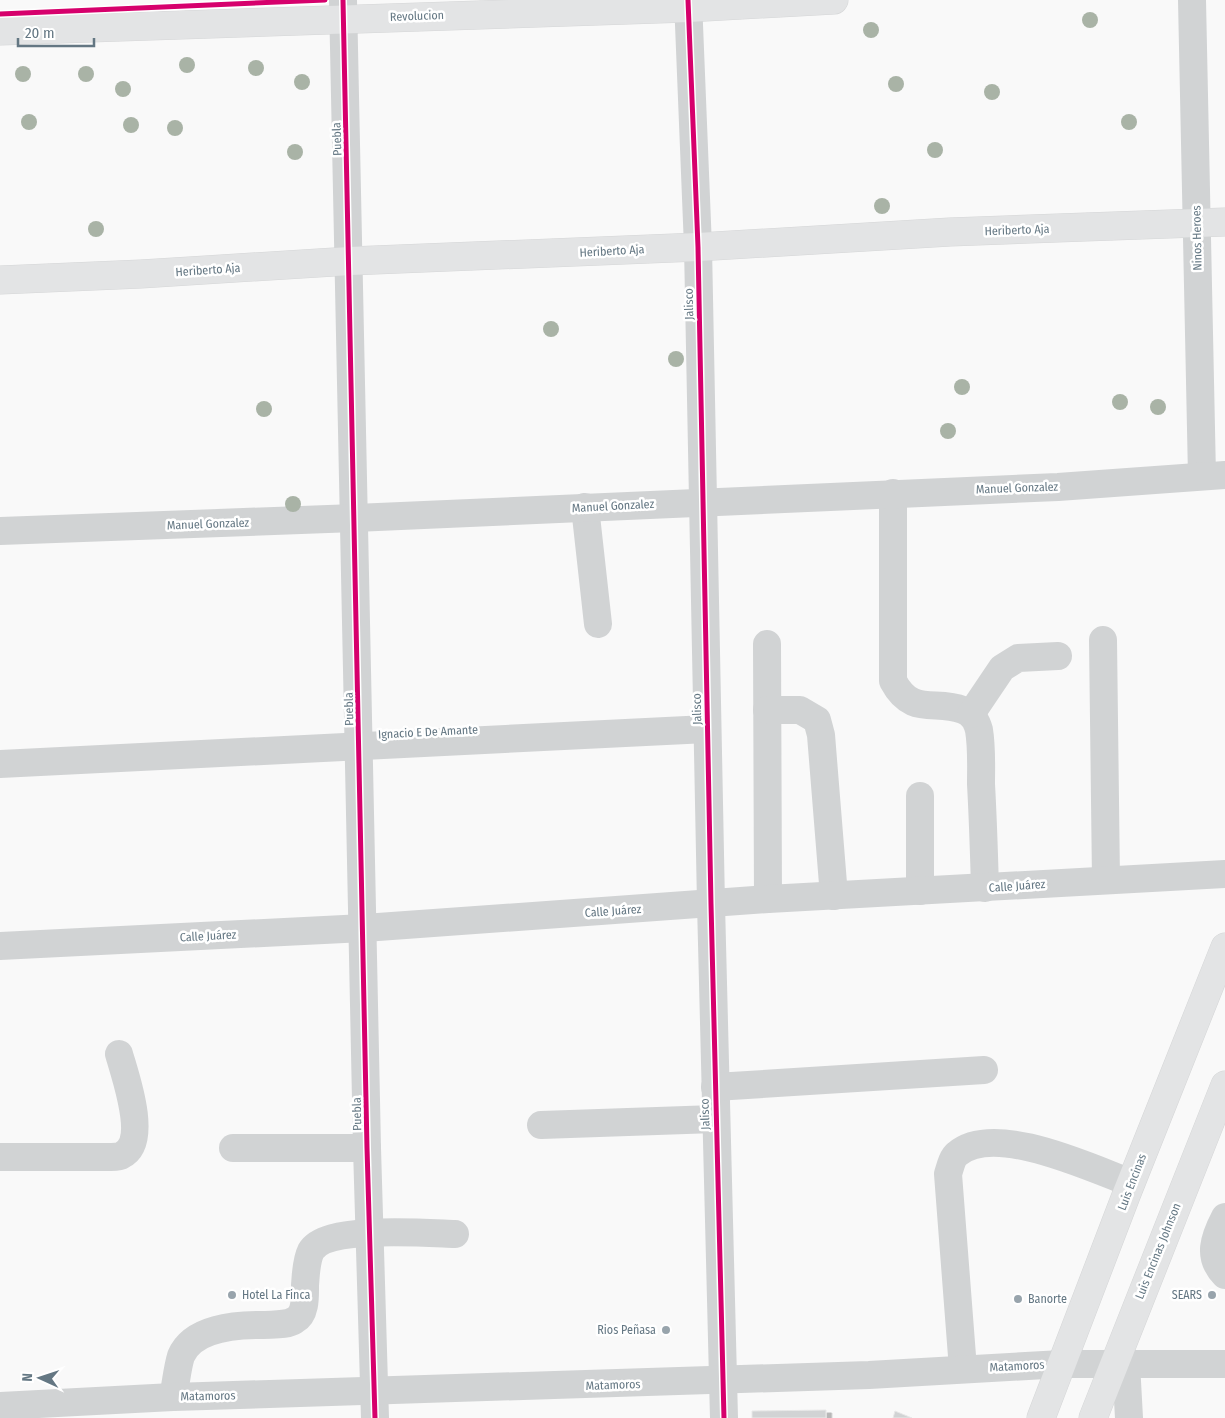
<svg xmlns="http://www.w3.org/2000/svg" width="1225" height="1418" font-family="'Fira Sans Condensed',sans-serif">
<defs>
<filter id="shadow"><feDropShadow dx="5.5" dy="3" stdDeviation="0" flood-color="#0004"/></filter>
</defs>
<rect width="100%" height="100%" fill="#f9f9f9"/>
<g fill="#d1d3d4" stroke="#e8e8e8" filter="url(#shadow)">
<polygon points="826,1410 826,1418 752,1418 752,1411"/>
<polygon points="895,1411 912,1418 893,1418"/>
</g>
<g fill="none" stroke-linecap="round" stroke-linejoin="round">
<defs>
<g id="major">
<polyline points="0,31 688,8 834,0"/>
<polyline points="0,280 141,274 350,261 698,247 950,232 1225,222"/>
<polyline points="1041,1418 1127,1193 1225,947"/>
<polyline points="1093,1418 1225,1085"/>
</g>
</defs>
<use href="#major" stroke="#d5d6d7" stroke-width="29"/>
<g stroke="#d1d3d4" stroke-width="28">
<polyline points="343,0 367,1148 375,1418"/>
<polyline points="688,0 698,247 711,904 724,1418"/>
<polyline points="1192,0 1202,476"/>
<path d="M893,493V681C912,717 935,699 963,710C972,713 977,722 979,730C982,748 981,766 981,784C983,819 984,853 985,888"/>
<polyline points="585,507 598,624"/>
<polyline points="0,531 355,518 1058,487 1225,475"/>
<polyline points="1103,640 1106,880"/>
<polyline points="767,644 768,899"/>
<polyline points="767,710 800,710 817,720 821,735 834,896"/>
<polyline points="971,714 1002,668 1018,658 1058,656"/>
<polyline points="0,764 707,729"/>
<polyline points="920,796 920,891"/>
<polyline points="0,946 364,928 768,899 1225,874"/>
<polyline points="715,1087 984,1070"/>
<polyline points="541,1125 715,1119"/>
<polyline points="233,1148 367,1148"/>
<path d="M0,1157H111C114,1157 119,1157 122,1155C149,1142 125,1075 119,1054"/>
<path d="M1225,1217C1214,1238 1207,1257 1225,1275"/>
<polyline points="1126,1363 1129,1418"/>
<path d="M963,1369L948,1174C950,1168 952,1158 957,1154C994,1122 1091,1168 1131,1183"/>
<path d="M173,1397C176,1384 177,1369 181,1356C193,1328 235,1325 262,1325C272,1324 286,1326 295,1320C306,1314 305,1296 305,1285C306,1274 306,1261 311,1251C326,1225 426,1233 455,1234"/>
<polyline points="0,1406 173,1397 869,1375 1062,1364 1225,1364"/>
</g>
<use href="#major" stroke="#e3e4e5" stroke-width="28"/>
<defs>
<g id="cycleway">
<polyline points="343,0 367,1148 375,1418"/>
<polyline points="688,0 698,247 711,904 724,1418"/>
<polyline points="0,14 325,0"/>
</g>
</defs>
<use href="#cycleway" stroke="#fff" stroke-width="8"/>
<use href="#cycleway" stroke="#d6006c" stroke-width="5"/>
</g>
<g fill="#a9b3a6">
<circle cx="1090" cy="20" r="8"/>
<circle cx="871" cy="30" r="8"/>
<circle cx="187" cy="65" r="8"/>
<circle cx="256" cy="68" r="8"/>
<circle cx="23" cy="74" r="8"/>
<circle cx="86" cy="74" r="8"/>
<circle cx="302" cy="82" r="8"/>
<circle cx="896" cy="84" r="8"/>
<circle cx="123" cy="89" r="8"/>
<circle cx="992" cy="92" r="8"/>
<circle cx="29" cy="122" r="8"/>
<circle cx="1129" cy="122" r="8"/>
<circle cx="131" cy="125" r="8"/>
<circle cx="175" cy="128" r="8"/>
<circle cx="935" cy="150" r="8"/>
<circle cx="295" cy="152" r="8"/>
<circle cx="882" cy="206" r="8"/>
<circle cx="96" cy="229" r="8"/>
<circle cx="551" cy="329" r="8"/>
<circle cx="676" cy="359" r="8"/>
<circle cx="962" cy="387" r="8"/>
<circle cx="1120" cy="402" r="8"/>
<circle cx="1158" cy="407" r="8"/>
<circle cx="264" cy="409" r="8"/>
<circle cx="948" cy="431" r="8"/>
<circle cx="293" cy="504" r="8"/>
</g>
<g fill="#98a4ac" stroke="#fff" stroke-width="2">
<circle cx="232" cy="1295" r="5"/>
<circle cx="1212" cy="1295" r="5"/>
<circle cx="1018" cy="1299" r="5"/>
<circle cx="666" cy="1330" r="5"/>
</g>
<g text-anchor="middle" stroke-width="5" stroke-linejoin="round" paint-order="stroke">
<g font-size="12" fill="#647783" stroke="#fff">
<text transform="translate(417 16) rotate(-2)" y="4">Revolucion</text>
<text transform="translate(337 139) rotate(-92)" y="4">Puebla</text>
<text transform="translate(1017 230) rotate(-2)" y="4">Heriberto Aja</text>
<text transform="translate(1197 238) rotate(-91)" y="4">Ninos Heroes</text>
<text transform="translate(612 251) rotate(-3)" y="4">Heriberto Aja</text>
<text transform="translate(208 270) rotate(-4)" y="4">Heriberto Aja</text>
<text transform="translate(689 304) rotate(-91)" y="4">Jalisco</text>
<text transform="translate(1017 488) rotate(-2)" y="4">Manuel Gonzalez</text>
<text transform="translate(613 506) rotate(-3)" y="4">Manuel Gonzalez</text>
<text transform="translate(208 524) rotate(-2)" y="4">Manuel Gonzalez</text>
<text transform="translate(349 709) rotate(-91)" y="4">Puebla</text>
<text transform="translate(697 709) rotate(-91)" y="4">Jalisco</text>
<text transform="translate(428 732) rotate(-3)" y="4">Ignacio E De Amante</text>
<text transform="translate(1017 886) rotate(-4)" y="4">Calle Juárez</text>
<text transform="translate(613 911) rotate(-4)" y="4">Calle Juárez</text>
<text transform="translate(208 936) rotate(-3)" y="4">Calle Juárez</text>
<text transform="translate(357 1114) rotate(-91)" y="4">Puebla</text>
<text transform="translate(705 1114) rotate(-92)" y="4">Jalisco</text>
<text transform="translate(1132 1182) rotate(-69)" y="4">Luis Encinas</text>
<text transform="translate(1158 1251) rotate(-68)" y="4">Luis Encinas Johnson</text>
<text transform="translate(1017 1366) rotate(-3)" y="4">Matamoros</text>
<text transform="translate(613 1385) rotate(-2)" y="4">Matamoros</text>
<text transform="translate(208 1396) rotate(-1)" y="4">Matamoros</text>
</g>
<g font-size="12" fill="#647783" stroke="#fff" text-anchor="start">
<text x="242" y="1299">Hotel La Finca</text>
<text x="1202" y="1299" text-anchor="end">SEARS</text>
<text x="1028" y="1303">Banorte</text>
<text x="656" y="1334" text-anchor="end">Rios Peñasa</text>
</g>
</g>
<g transform="translate(40 1378) rotate(273)" stroke="#ffffff" stroke-width="4" paint-order="stroke">
<path d="M0-4L9 19L0 12L-9 19Z" fill="#647783"/>
<text y="-8" font-size="14" font-weight="bold" text-anchor="middle" fill="#647783">N</text>
</g>
<path d="M18 38v8h76v-8" fill="none" stroke="#647783" stroke-width="2.5"/>
<text x="25" y="38" font-size="15" fill="#647783" stroke="#ffffff" stroke-width="4" paint-order="stroke">20 m</text>
</svg>
